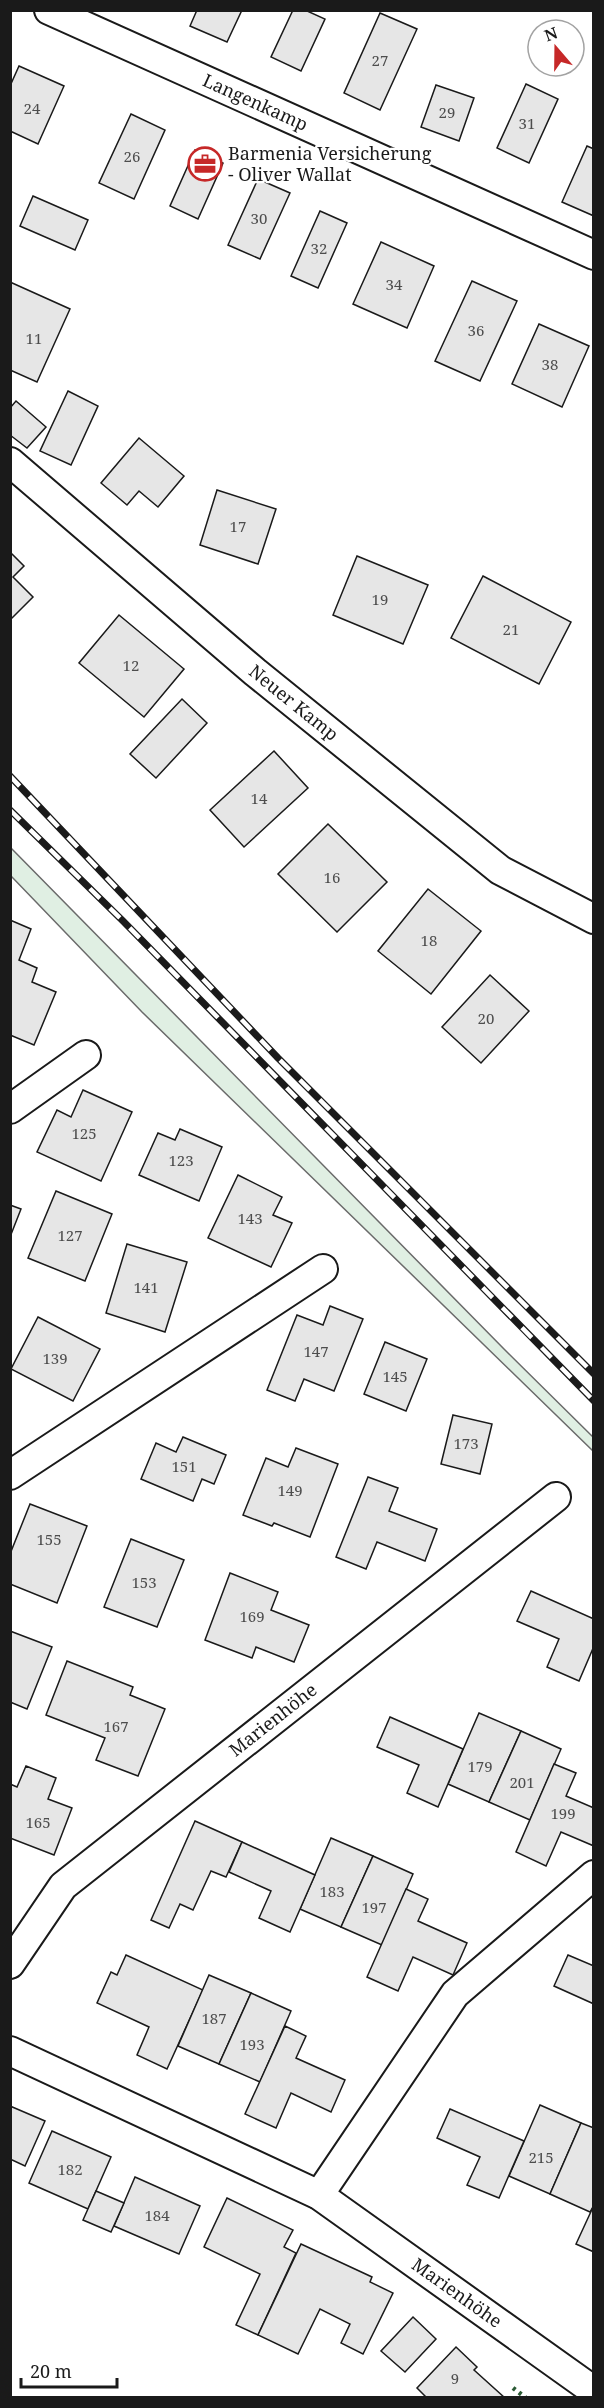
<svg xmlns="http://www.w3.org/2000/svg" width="604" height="2408" font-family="'Noto Serif',serif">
<rect width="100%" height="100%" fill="#fff"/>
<polygon fill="#e0efe3" stroke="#6a6a6a" stroke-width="1.5" points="10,847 504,1349 593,1437 593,1451 142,1012 11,876"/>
<g fill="#e6e6e6" stroke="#1a1a1a" stroke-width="1.5">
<polygon points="197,10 242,10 227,42 190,26"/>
<polygon points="293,10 305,10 325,19 301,71 271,57"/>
<polygon points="380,13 417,29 380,110 344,93"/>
<polygon points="19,66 64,86 38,144 10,131 10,86"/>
<polygon points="526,84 558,99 529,163 497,148"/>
<polygon points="436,85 474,98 459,141 421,127"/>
<polygon points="131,114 165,130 134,199 99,183"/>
<polygon points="587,146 594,149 594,216 562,202"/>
<polygon points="195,150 223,163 198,219 170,206"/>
<polygon points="258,179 290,193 260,259 228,245"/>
<polygon points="33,196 88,220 75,250 20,226"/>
<polygon points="320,211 347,223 318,288 291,276"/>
<polygon points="381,242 434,266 407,328 353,304"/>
<polygon points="472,281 517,301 480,381 435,361"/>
<polygon points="10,282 70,309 37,382 10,370"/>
<polygon points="539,324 589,346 562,407 512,384"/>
<polygon points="68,391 98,406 71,465 40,451"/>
<polygon points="16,401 46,427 27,448 10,435 10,408"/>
<polygon points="139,438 184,476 158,507 139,491 127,505 101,483"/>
<polygon points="217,490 276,509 258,564 200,545"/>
<polygon points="10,552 24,566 13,577 33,597 10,620"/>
<polygon points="357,556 428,585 403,644 333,615"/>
<polygon points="483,576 571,622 539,684 451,638"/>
<polygon points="119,615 184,669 144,717 79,663"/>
<polygon points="182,699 207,723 156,778 130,754"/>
<polygon points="274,751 308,788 244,847 210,810"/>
<polygon points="328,824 387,882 337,932 278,874"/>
<polygon points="428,889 481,931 431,994 378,951"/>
<polygon points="10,920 31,929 19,960 37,968 32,982 56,992 34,1045 10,1035"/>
<polygon points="490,975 529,1011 481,1063 442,1027"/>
<polygon points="83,1090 132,1112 101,1181 37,1152 57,1110 71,1117"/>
<polygon points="180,1129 222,1147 199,1201 139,1175 158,1133 175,1140"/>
<polygon points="238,1175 282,1197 273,1215 292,1223 271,1267 208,1238"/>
<polygon points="56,1191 112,1214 85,1281 28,1258"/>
<polygon points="10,1205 21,1209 10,1237"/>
<polygon points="127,1244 187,1262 165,1332 106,1313"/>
<polygon points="330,1306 363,1319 334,1391 304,1379 295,1401 267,1390 297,1315 323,1325"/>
<polygon points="38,1317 100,1349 73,1401 11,1369"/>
<polygon points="385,1342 427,1359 406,1411 364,1394"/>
<polygon points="453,1415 492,1424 480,1474 441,1464"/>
<polygon points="183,1437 226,1455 214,1484 202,1479 193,1501 141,1479 156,1443 176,1452"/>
<polygon points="296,1448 338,1464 310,1537 274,1523 272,1526 243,1515 266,1458 288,1467"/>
<polygon points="368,1477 398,1488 389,1511 437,1529 425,1561 377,1542 366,1569 336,1557"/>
<polygon points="30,1504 87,1526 57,1603 10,1584 10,1554"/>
<polygon points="131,1539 184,1560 157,1627 104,1607"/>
<polygon points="230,1573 278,1592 271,1610 309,1625 294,1662 256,1647 252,1658 205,1640"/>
<polygon points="531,1591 594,1619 594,1646 579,1681 547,1667 559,1639 517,1621"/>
<polygon points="10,1631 52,1647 27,1709 10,1702"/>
<polygon points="67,1661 133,1687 130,1695 165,1709 138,1776 96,1760 105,1738 46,1715"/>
<polygon points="479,1713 521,1731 489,1802 448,1784"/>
<polygon points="390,1717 463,1749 438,1807 407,1793 419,1765 377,1747"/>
<polygon points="521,1731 561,1749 530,1820 489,1802"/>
<polygon points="554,1764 576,1773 566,1796 594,1808 594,1846 561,1832 546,1866 516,1852"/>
<polygon points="26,1766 56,1778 48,1799 72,1808 54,1855 10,1838 10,1784 17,1787"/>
<polygon points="195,1821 242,1842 226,1877 211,1871 193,1910 180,1904 169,1928 151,1920"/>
<polygon points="331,1838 373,1856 341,1927 300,1909"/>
<polygon points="242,1842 315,1875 290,1932 259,1918 271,1891 229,1872"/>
<polygon points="373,1856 413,1874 382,1945 341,1927"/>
<polygon points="406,1889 428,1899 418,1921 467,1943 453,1975 413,1957 398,1991 367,1977"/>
<polygon points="126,1955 203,1990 167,2069 137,2055 149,2027 97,2003 111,1972 117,1975"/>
<polygon points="568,1955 594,1966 594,2004 554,1986"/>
<polygon points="209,1975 251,1993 219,2064 178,2046"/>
<polygon points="251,1993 291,2011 260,2082 219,2064"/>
<polygon points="285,2026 306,2036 296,2058 345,2080 331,2112 291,2093 276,2128 245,2114"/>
<polygon points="540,2105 581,2123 550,2194 509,2176"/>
<polygon points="10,2106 45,2121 25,2166 10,2159"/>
<polygon points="450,2109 524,2141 499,2198 467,2185 480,2157 437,2138"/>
<polygon points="581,2123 594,2128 594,2205 590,2212 550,2194"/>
<polygon points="52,2131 111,2157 88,2209 29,2183"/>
<polygon points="135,2177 200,2206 179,2254 114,2226"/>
<polygon points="96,2191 124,2203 111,2232 83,2220"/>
<polygon points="227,2198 293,2230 284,2247 296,2253 258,2335 236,2325 260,2274 204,2247"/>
<polygon points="594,2205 594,2252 576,2244"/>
<polygon points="301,2244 372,2277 370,2282 393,2293 363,2354 341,2343 350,2324 320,2309 298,2354 258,2335"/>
<polygon points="413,2317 436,2339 405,2372 381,2351"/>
<polygon points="456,2347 477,2367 474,2370 505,2398 427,2398 417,2388"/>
</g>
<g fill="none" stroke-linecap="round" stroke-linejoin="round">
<defs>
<g id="street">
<path id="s1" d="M49,10L594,255"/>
<path id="s2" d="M10,462L255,672L500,870L594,919"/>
<polyline points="10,1109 86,1055"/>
<polyline points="10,1475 323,1269"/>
<path id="s3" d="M10,1964L63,1886L556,1497"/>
<path id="s4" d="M10,2051L319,2195L594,2391"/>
<polyline points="319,2195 455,1994 594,1875"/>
</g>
</defs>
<use href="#street" stroke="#1a1a1a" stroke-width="32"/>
<use href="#street" stroke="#fff" stroke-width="28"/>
<defs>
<g id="rail">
<polyline points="10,776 278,1058 594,1374"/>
<polyline points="10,810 123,921 594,1401"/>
</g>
</defs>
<use href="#rail" stroke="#1a1a1a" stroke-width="7"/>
<use href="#rail" stroke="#fff" stroke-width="4.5" stroke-dasharray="14" stroke-linecap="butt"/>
<polyline stroke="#2b5a34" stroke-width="4.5" stroke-dasharray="3 4.5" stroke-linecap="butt" points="513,2388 526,2398"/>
</g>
<defs>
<symbol id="office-ring" viewBox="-11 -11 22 22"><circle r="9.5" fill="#fff" stroke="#c62828" stroke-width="1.5"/><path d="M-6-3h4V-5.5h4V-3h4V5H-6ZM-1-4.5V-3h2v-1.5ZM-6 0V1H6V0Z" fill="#c62828"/></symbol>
</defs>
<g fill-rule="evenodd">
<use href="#office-ring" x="186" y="145" width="38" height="38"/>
</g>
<g text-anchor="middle" stroke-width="4.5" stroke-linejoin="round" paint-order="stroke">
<g font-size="15" fill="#4d4d4d">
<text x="380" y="66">27</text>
<text x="32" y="114">24</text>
<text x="447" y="118">29</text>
<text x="527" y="129">31</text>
<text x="132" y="162">26</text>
<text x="259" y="224">30</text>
<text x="319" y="254">32</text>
<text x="394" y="290">34</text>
<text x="476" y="336">36</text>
<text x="34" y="344">11</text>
<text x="550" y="370">38</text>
<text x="238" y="532">17</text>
<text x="380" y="605">19</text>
<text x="511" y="635">21</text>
<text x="131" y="671">12</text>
<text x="259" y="804">14</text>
<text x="332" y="883">16</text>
<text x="429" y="946">18</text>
<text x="486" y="1024">20</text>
<text x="84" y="1139">125</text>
<text x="181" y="1166">123</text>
<text x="250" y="1224">143</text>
<text x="70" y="1241">127</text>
<text x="146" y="1293">141</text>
<text x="316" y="1357">147</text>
<text x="55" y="1364">139</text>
<text x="395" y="1382">145</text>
<text x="466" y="1449">173</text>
<text x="184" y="1472">151</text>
<text x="290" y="1496">149</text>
<text x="49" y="1545">155</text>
<text x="144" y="1588">153</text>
<text x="252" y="1622">169</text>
<text x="116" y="1732">167</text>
<text x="480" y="1772">179</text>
<text x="522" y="1788">201</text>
<text x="563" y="1819">199</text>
<text x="38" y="1828">165</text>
<text x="332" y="1897">183</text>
<text x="374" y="1913">197</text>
<text x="214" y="2024">187</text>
<text x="252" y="2050">193</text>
<text x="541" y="2163">215</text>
<text x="70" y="2175">182</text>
<text x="157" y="2221">184</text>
<text x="455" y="2384">9</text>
</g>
<g font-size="18" fill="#1a1a1a" stroke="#fff">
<text dy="6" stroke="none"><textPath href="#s1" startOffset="226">Langenkamp</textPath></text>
<text dy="6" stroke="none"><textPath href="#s2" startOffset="372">Neuer Kamp</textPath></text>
<text dy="6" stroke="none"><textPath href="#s3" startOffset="362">Marienhöhe</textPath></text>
<text dy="6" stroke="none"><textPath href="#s4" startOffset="510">Marienhöhe</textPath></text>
</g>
<g font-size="18" fill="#1a1a1a" stroke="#fff" text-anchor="start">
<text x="228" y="160">Barmenia Versicherung<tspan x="228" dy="21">- Oliver Wallat</tspan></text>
</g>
</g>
<rect width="604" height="2408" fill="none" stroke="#1a1a1a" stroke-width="24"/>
<g transform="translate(556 48) rotate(340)"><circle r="28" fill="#ffffff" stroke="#a3a3a3" stroke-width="1.5"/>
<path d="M0-4.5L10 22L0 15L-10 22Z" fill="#c62828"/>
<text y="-9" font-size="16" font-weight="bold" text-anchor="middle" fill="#1a1a1a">N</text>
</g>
<path d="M21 2378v9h96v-9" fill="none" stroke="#1a1a1a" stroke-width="3"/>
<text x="30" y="2378" font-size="18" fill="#1a1a1a" stroke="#ffffff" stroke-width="4.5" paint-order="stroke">20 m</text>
</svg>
